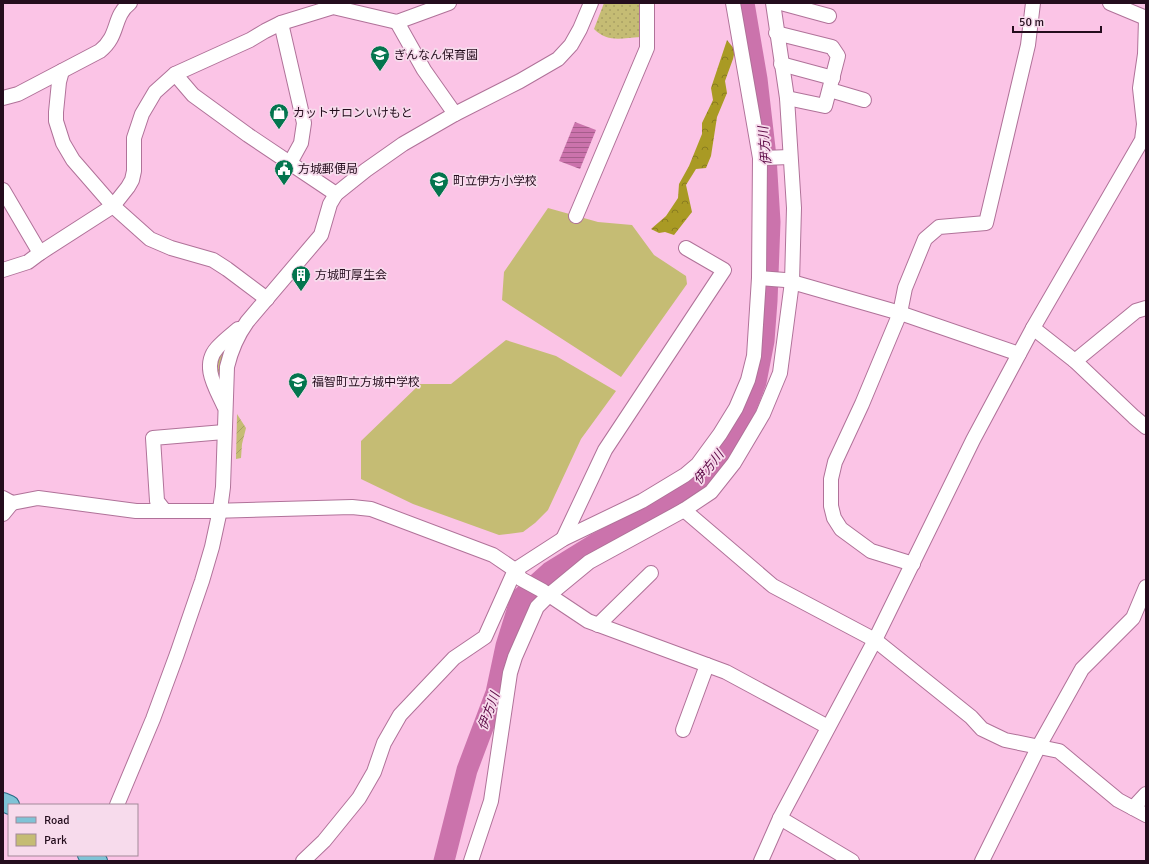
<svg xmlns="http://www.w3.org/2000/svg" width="1149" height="864" font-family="Signika,'Noto Sans JP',sans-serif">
<defs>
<pattern id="grass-dots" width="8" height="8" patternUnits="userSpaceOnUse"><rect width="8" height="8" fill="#c5bc74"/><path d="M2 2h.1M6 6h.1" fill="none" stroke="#a9a064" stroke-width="1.8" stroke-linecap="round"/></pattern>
<pattern id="forest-crowns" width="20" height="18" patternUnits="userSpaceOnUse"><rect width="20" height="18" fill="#a99a24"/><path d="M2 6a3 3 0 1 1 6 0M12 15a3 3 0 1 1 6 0" fill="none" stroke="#897c1f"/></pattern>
<pattern id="garden-furrows" width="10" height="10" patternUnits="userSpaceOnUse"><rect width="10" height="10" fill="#c5bc74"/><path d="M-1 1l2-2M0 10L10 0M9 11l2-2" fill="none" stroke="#a9a064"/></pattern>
<pattern id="water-rules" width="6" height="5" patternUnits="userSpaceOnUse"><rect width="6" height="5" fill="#cb73ac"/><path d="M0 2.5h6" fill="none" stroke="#a55d8b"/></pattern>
</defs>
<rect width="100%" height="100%" fill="#fbc4e6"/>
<g fill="url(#grass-dots)">
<path d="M604,3H641L640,37C622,38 608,43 594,29Z"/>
<polygon points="222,349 225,352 220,365 220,378 218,380 216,356"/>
</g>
<polygon fill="url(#forest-crowns)" points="727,40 735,50 733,59 725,81 727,93 717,117 711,156 706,168 696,169 686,185 692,212 674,235 665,232 659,233 651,229 666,216 678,198 679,184 689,166 702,134 702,123 713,100 711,88"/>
<g fill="#c5bc74">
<polygon points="548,208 598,222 632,225 654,255 686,276 687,284 621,377 502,300 504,272"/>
<polygon points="506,340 556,356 616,391 581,439 548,510 535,523 523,532 499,535 413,504 361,479 361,441 420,384 451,384"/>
</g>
<polygon fill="url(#garden-furrows)" points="237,414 246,428 242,444 241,458 236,459"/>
<polygon fill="url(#water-rules)" points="575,122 596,130 580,169 559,161"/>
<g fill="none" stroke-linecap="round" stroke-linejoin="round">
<polyline stroke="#cb73ac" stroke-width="21" points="444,861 467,770 496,693 506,646 521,598 550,572 597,543 648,517 672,502 696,484 726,444 744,413 756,382 764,341 767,301 770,222 766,157 757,79 744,3"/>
<defs>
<g id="minor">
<polyline points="781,3 829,16"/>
<polyline points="1110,3 1146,18"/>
<polyline points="397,22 424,70 455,114"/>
<polyline points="281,23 304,123 301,143 290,163"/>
<polyline points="776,33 832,47 838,56 825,106 787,98"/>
<polyline points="781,64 833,78"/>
<polyline points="62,71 59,82 56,112 56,121 63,143 73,160 113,206 150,239 171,248 213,260 227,269 267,299"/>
<polyline points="175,74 193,95 248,135 336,194"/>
<polyline points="830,90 864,100"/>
<path d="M3,98L18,94L100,51C120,35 112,17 130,3"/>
<polyline points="760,158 790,157"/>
<polyline points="3,190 40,253"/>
<polyline points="576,216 647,48 647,3"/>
<polyline points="3,270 28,262 40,253 113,206 128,187 132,180 134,171 134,138 142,114 155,92 175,74 250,40 265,31 281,23 333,7 397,22 449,3"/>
<polyline points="759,278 785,280 900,313 1019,354"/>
<polyline points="1033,328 1075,361 1134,417 1146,427"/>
<polyline points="1075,361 1136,311 1146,308"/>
<path d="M224,406C216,388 201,366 217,348C223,341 231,335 238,329"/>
<polyline points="3,498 12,503 38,498 136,511 211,511 352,507 371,509 493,555 515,570 521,579 543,591 588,621 726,672 828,727"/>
<polyline points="164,510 157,501 153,438 224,432"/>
<polyline points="684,510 773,586 875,640 971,717 982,729 1005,740 1059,751 1118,800 1146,815"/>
<polyline points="3,514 12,503"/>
<polyline points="563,539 605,450 724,270 686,248"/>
<polyline points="913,564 871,551 841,529 834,518 831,506 831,479 835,462 862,404 900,313 905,288 925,239 939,227 986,223 1028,45 1033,3"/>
<polyline points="598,625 651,573"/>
<polyline points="683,730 707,665"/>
<path d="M117,805L153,719L177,654L202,581L212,547L220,510L223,487L227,367C231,350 237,336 247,322L321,235L330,204L336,194L366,170L403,144L455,114L520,81L558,59L571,45L580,29L591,3"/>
<polyline points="1133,808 1146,794"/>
<polyline points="780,818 852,861"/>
<polyline points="303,861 324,841 359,798 374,772 384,743 400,715 454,658 485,637 515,570 563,539 642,501 685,475 698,464 720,434 736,408 748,380 754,356 759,278 760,158 733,3"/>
<polyline points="471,861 491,801 510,673 515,657 537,607 549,595 589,562 684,510 711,492 734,463 763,414 780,373 792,282 794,208 787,98 773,3"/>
<polyline points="761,861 780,818 875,640 973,440 1033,328 1142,140 1144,124 1140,88 1145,54 1146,19"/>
<polyline points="982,861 1039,746 1082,669 1133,618 1146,587"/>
</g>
<g id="major">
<polyline points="3,802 10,805"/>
<polyline points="87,855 98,861"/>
</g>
</defs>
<use href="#minor" stroke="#b07299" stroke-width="16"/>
<use href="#major" stroke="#286984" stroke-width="20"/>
<use href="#minor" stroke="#fff" stroke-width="14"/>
<use href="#major" stroke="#7fc3d6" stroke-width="18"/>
</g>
<defs>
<symbol id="school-pin" viewBox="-11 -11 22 30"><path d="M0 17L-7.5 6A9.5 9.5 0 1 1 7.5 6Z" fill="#04754e" stroke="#f7dbec"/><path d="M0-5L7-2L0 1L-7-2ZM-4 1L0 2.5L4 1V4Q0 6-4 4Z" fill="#fff"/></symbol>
<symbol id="shop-pin" viewBox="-11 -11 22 30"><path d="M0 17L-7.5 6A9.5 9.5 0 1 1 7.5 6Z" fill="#04754e" stroke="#f7dbec"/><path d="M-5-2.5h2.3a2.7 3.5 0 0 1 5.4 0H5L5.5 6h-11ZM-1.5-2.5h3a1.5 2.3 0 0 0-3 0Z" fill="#fff"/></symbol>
<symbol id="civic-pin" viewBox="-11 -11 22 30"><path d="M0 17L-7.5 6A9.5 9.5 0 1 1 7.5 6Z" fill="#04754e" stroke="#f7dbec"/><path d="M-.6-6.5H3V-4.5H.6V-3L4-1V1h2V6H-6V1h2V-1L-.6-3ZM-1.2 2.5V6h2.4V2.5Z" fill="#fff"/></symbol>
<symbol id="building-pin" viewBox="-11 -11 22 30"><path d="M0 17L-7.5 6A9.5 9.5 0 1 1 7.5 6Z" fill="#04754e" stroke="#f7dbec"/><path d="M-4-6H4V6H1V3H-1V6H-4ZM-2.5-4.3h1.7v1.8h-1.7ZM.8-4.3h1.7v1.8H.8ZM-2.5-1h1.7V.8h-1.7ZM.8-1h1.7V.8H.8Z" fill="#fff"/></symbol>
</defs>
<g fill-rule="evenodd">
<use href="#school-pin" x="369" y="44" width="22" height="30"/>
<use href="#shop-pin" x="268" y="102" width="22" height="30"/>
<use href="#civic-pin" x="273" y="158" width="22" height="30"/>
<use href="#school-pin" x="428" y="170" width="22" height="30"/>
<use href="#building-pin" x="290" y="264" width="22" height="30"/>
<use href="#school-pin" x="287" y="371" width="22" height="30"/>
</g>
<g text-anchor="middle" stroke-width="3.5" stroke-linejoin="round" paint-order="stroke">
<g font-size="12" fill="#240d1d" stroke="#f7dbec" text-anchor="start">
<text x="394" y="59">ぎんなん保育園</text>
<text x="293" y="117">カットサロンいけもと</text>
<text x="298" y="173">方城郵便局</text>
<text x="453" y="185">町立伊方小学校</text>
<text x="315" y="279">方城町厚生会</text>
<text x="312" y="386">福智町立方城中学校</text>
</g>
<g font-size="13" font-style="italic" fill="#5c0a46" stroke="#f7dbec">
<text transform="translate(764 146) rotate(-95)" y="5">伊方川</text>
<text transform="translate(708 467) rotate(-51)" y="5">伊方川</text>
<text transform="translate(488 711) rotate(-70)" y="5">伊方川</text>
</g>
</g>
<rect width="1149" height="864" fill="none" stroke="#240d1d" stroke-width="8"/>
<rect x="8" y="804" width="130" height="52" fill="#f7dbec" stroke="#a38999"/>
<rect x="16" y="817" width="20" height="6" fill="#7fc3d6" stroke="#a38999"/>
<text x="44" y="824" font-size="12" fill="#240d1d">Road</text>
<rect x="16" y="834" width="20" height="12" fill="#c5bc74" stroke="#a38999"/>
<text x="44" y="844" font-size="12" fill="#240d1d">Park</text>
<path d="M1013 26v6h88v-6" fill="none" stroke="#240d1d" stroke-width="2"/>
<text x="1019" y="26" font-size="12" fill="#240d1d" stroke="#f7dbec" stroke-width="3" paint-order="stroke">50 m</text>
</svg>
